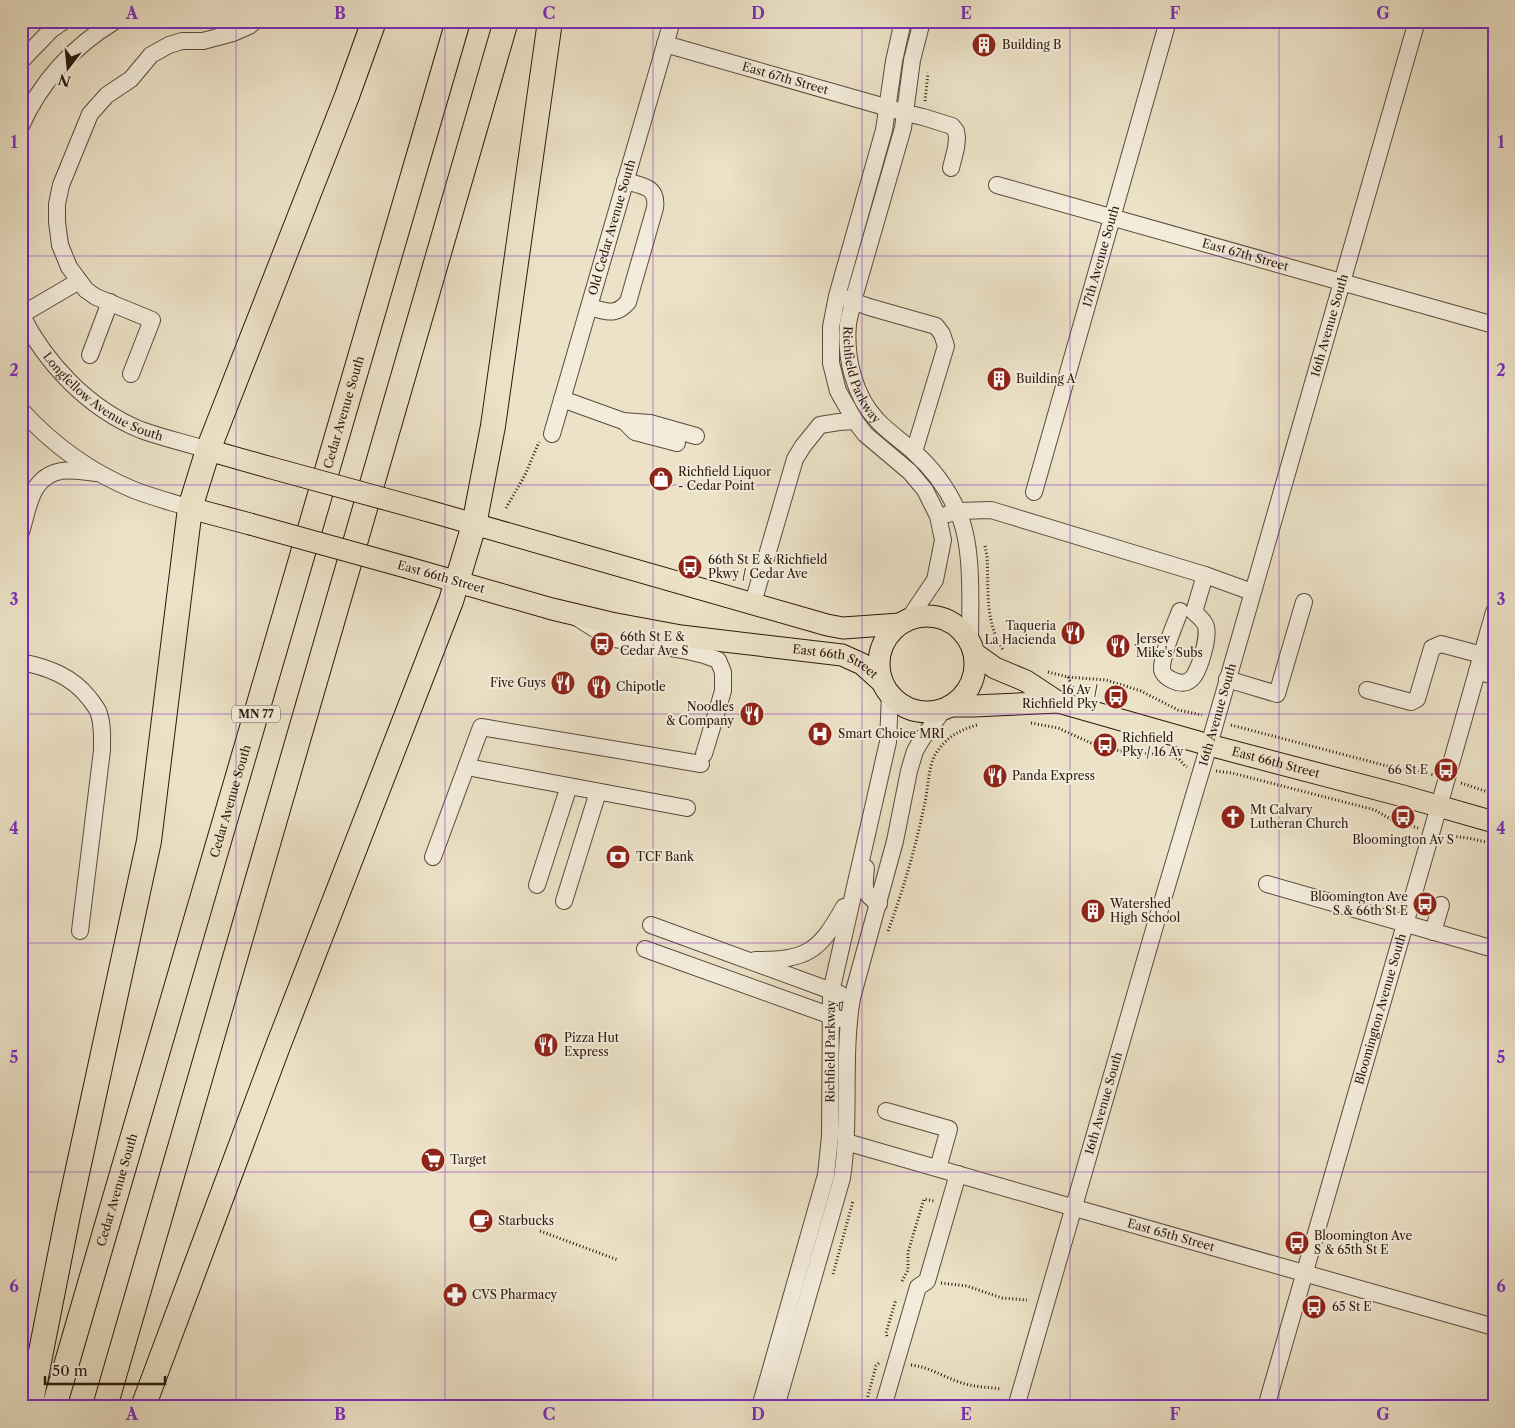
<svg xmlns="http://www.w3.org/2000/svg" width="1515" height="1428" font-family="'Libre Caslon Text',serif">
<rect width="100%" height="100%" fill="#ece2c7"/>
<filter id="stains"><feTurbulence type="fractalNoise" baseFrequency=".004" numOctaves="4"/><feColorMatrix values="0 0 0 0 .2 0 0 0 0 .09 0 0 0 0 .02 0 0 0 .5 -.17"/></filter>
<radialGradient id="worn" r=".72"><stop offset=".6" stop-color="#630" stop-opacity="0"/><stop offset="1" stop-color="#630" stop-opacity=".3"/></radialGradient>
<g fill="none" stroke-linecap="round" stroke-linejoin="round">
<defs>
<g id="minor">
<polyline points="903,21 894,61 884,130 837,296 831,327 831,363 838,391 855,421 865,434 910,472 925,490 938,516 943,540 935,580 908,620"/>
<path id="s1" d="M922,21L912,60L903,128L853,301C852,309 849,316 848,324C845,357 854,396 877,420C888,432 902,441 914,452C933,469 947,488 957,510C974,544 970,604 970,642"/>
<path id="s2" d="M665,44L906,113L923,117L952,126L956,131L957,138L956,148L951,168"/>
<polyline points="21,61 52,29 64,21"/>
<path d="M21,126C41,81 74,46 115,21"/>
<path id="s3" d="M997,185L1494,325"/>
<polyline points="844,298 869,307 936,326 942,334 946,346 914,452"/>
<path d="M589,307C606,311 615,317 628,302L655,208C658,186 642,186 625,181"/>
<path id="s4" d="M21,314C46,364 89,409 141,430C163,438 186,443 208,450"/>
<polyline points="21,315 79,281"/>
<polyline points="90,355 110,302"/>
<polyline points="131,374 152,320 96,297 86,290 69,267 60,245 57,222 57,204 61,185 90,114 107,95 131,79 151,55 169,45 182,41 203,41 233,33 249,26 255,21"/>
<polyline points="562,399 623,421 650,423 696,436"/>
<path d="M21,410C53,445 90,472 134,490C152,497 171,502 190,508"/>
<polyline points="626,423 635,432 677,443"/>
<path id="s5" d="M552,434L672,21"/>
<path id="s6" d="M1034,492L1168,21"/>
<polyline points="948,514 958,511 991,510 1205,575 1252,592"/>
<path d="M21,532C29,507 30,477 61,471C71,469 85,472 96,473"/>
<polyline points="753,603 795,459 803,446 820,425 839,422 855,421"/>
<path d="M1180,611C1175,624 1161,656 1162,670C1163,675 1168,678 1172,680C1178,683 1185,684 1190,680C1199,675 1209,637 1206,627C1205,621 1198,616 1194,612L1205,575"/>
<polyline points="579,619 609,638 683,650 704,655 718,660 723,672 723,691 704,754"/>
<path d="M21,662C47,667 72,676 89,698C92,702 96,707 98,711C103,723 102,738 102,750L80,931"/>
<polyline points="1477,671 1494,676"/>
<polyline points="1227,679 1277,694 1304,602"/>
<polyline points="1367,690 1411,702 1417,699 1432,648 1441,644 1482,655"/>
<polyline points="467,767 569,786"/>
<polyline points="433,857 481,727 701,764"/>
<path d="M866,868C864,887 862,893 879,904"/>
<polyline points="1267,884 1494,949"/>
<polyline points="537,885 569,786 687,808"/>
<polyline points="564,901 598,792"/>
<polyline points="651,925 840,994"/>
<polyline points="1433,932 1441,905"/>
<polyline points="645,949 840,1019"/>
<path d="M755,960C807,960 819,952 844,907"/>
<polyline points="886,1111 949,1129 938,1168"/>
<path id="s7" d="M846,1142L1075,1208L1494,1327"/>
<path id="s8" d="M760,1407L826,1175L830,1136L831,992L888,742L890,694"/>
<path d="M776,1407L842,1178C851,1118 842,1057 852,998L895,841L909,771L915,751L922,739L944,709"/>
<polyline points="883,1407 918,1287 927,1281 958,1174"/>
<path id="s9" d="M1016,1407L1155,926L1209,745L1417,21"/>
<path id="s10" d="M1266,1407L1439,806L1494,612"/>
</g>
<g id="major">
<polyline points="208,450 268,467"/>
<polyline points="190,508 250,524"/>
<polyline points="425,510 827,625 843,628 900,624"/>
<path id="s11" d="M409,568L552,609L611,623L681,636L842,655L862,664L882,682"/>
<circle cx="927" cy="664" r="48"/>
<polyline points="974,653 995,668 1026,681 1058,702"/>
<path id="s12" d="M952,706H974L1058,702L1209,745L1403,796L1494,822"/>
</g>
<g id="highway">
<polyline points="30,1407 68,1215 149,841 190,508 208,450 347,96 374,21"/>
<path id="s13" d="M54,1407L458,21"/>
<polyline points="105,1407 506,21"/>
<polyline points="143,1407 278,1046 451,601 474,525 493,426 550,21"/>
</g>
</defs>
<use href="#minor" stroke="#5b4a3c" stroke-width="18"/>
<use href="#major" stroke="#2b180e" stroke-width="23"/>
<use href="#highway" stroke="#2b180e" stroke-width="26"/>
<g stroke="#2b180e" stroke-width="3" stroke-dasharray="1 2.5" stroke-linecap="butt">
<polyline points="925,101 928,73"/>
<polyline points="506,508 525,475 539,442"/>
<path d="M985,546L987,556C989,590 984,622 1004,651"/>
<polyline points="1048,672 1068,677 1106,680 1141,691 1178,710 1202,715"/>
<polyline points="1068,677 1073,688"/>
<polyline points="1031,723 1058,728 1091,743 1120,751 1171,756 1179,759 1185,766 1187,767"/>
<polyline points="1231,725 1391,767 1434,775"/>
<polyline points="1216,771 1232,773 1375,810 1394,821 1418,828"/>
<polyline points="1461,783 1494,794"/>
<polyline points="1446,835 1473,839 1494,844"/>
<path d="M888,931C903,891 915,849 924,807C928,792 928,767 935,755C945,738 959,730 977,725"/>
<polyline points="540,1231 618,1260"/>
<polyline points="833,1274 853,1201"/>
<polyline points="902,1281 908,1270 908,1252 924,1199 934,1201"/>
<polyline points="941,1283 967,1286 1002,1298 1027,1300"/>
<polyline points="887,1336 886,1333 896,1299"/>
<path d="M911,1365C929,1367 942,1376 959,1382C972,1387 987,1387 1001,1389"/>
<polyline points="865,1407 876,1366 879,1363"/>
</g>
<use href="#minor" stroke="#f3ecdb" stroke-width="16"/>
<use href="#major" stroke="#ece2c7" stroke-width="21"/>
<use href="#highway" stroke="#ece2c7" stroke-width="24"/>
<defs>
<g id="major-bridge">
<polyline points="268,467 425,510"/>
<polyline points="250,524 409,568"/>
</g>
</defs>
<use href="#major-bridge" stroke="#2b180e" stroke-width="23" stroke-linecap="butt"/>
<use href="#major-bridge" stroke="#ece2c7" stroke-width="21"/>
</g>
<path fill="none" stroke="#7b2cbf" stroke-width="1" stroke-opacity="0.55" d="M236,21V1407M445,21V1407M653,21V1407M862,21V1407M1070,21V1407M1279,21V1407M21,256H1494M21,485H1494M21,714H1494M21,943H1494M21,1172H1494"/>
<defs>
<symbol id="building-disc" viewBox="-11 -11 22 22"><circle r="9.5" fill="#8f2418" stroke="#f3ecdb"/><path d="M-4-6H4V6H1V3H-1V6H-4ZM-2.5-4.3h1.7v1.8h-1.7ZM.8-4.3h1.7v1.8H.8ZM-2.5-1h1.7V.8h-1.7ZM.8-1h1.7V.8H.8Z" fill="#fff"/></symbol>
<symbol id="shop-disc" viewBox="-11 -11 22 22"><circle r="9.5" fill="#8f2418" stroke="#f3ecdb"/><path d="M-5-2.5h2.3a2.7 3.5 0 0 1 5.4 0H5L5.5 6h-11ZM-1.5-2.5h3a1.5 2.3 0 0 0-3 0Z" fill="#fff"/></symbol>
<symbol id="bus-disc" viewBox="-11 -11 22 22"><circle r="9.5" fill="#8f2418" stroke="#f3ecdb"/><path d="M-5-6H5V4H4V6H2V4H-2V6H-4V4H-5ZM-3.5-4V0h7V-4ZM-3.5 1.2v1.5H-2V1.2ZM2 1.2v1.5H3.5V1.2Z" fill="#fff"/></symbol>
<symbol id="restaurant-disc" viewBox="-11 -11 22 22"><circle r="9.5" fill="#8f2418" stroke="#f3ecdb"/><path d="M-5-6h1v4h1v-4h1v4h1v-4h1v5L-1.5 .5V6h-2V.5L-5-1ZM5-6V6H3V1.5H1.5Q1.5-4 5-6Z" fill="#fff"/></symbol>
<symbol id="hospital-disc" viewBox="-11 -11 22 22"><circle r="9.5" fill="#8f2418" stroke="#f3ecdb"/><path d="M-5-5h3v3.5h4V-5h3V5h-3V1.5h-4V5h-3Z" fill="#fff"/></symbol>
<symbol id="church-disc" viewBox="-11 -11 22 22"><circle r="9.5" fill="#8f2418" stroke="#f3ecdb"/><path d="M-1.2-6h2.4v3.5h3.3v2.4h-3.3V6h-2.4V-.1h-3.3v-2.4h3.3Z" fill="#fff"/></symbol>
<symbol id="bank-disc" viewBox="-11 -11 22 22"><circle r="9.5" fill="#8f2418" stroke="#f3ecdb"/><path d="M-6-4H6V4H-6ZM0-2.3a2.3 2.3 0 1 0 0 4.6a2.3 2.3 0 1 0 0-4.6Z" fill="#fff"/></symbol>
<symbol id="supermarket-disc" viewBox="-11 -11 22 22"><circle r="9.5" fill="#8f2418" stroke="#f3ecdb"/><path d="M-6-5.5h2.5l.6 2H6L4.5 2H-2.5L-4.4-4H-6ZM-1.5 3.2a1.3 1.3 0 1 0 .1 0ZM3 3.2a1.3 1.3 0 1 0 .1 0Z" fill="#fff"/></symbol>
<symbol id="cafe-disc" viewBox="-11 -11 22 22"><circle r="9.5" fill="#8f2418" stroke="#f3ecdb"/><path d="M-5.5-4.5H6V0H3Q3 3.5 0 3.5H-2.5Q-5.5 3.5-5.5 0ZM3-3.2v2h1.7v-2ZM-6 4.5H4V6H-6Z" fill="#fff"/></symbol>
<symbol id="pharmacy-disc" viewBox="-11 -11 22 22"><circle r="9.5" fill="#8f2418" stroke="#f3ecdb"/><path d="M-2-6h4v4h4v4h-4v4h-4v-4h-4v-4h4Z" fill="#fff"/></symbol>
</defs>
<g fill-rule="evenodd">
<use href="#building-disc" x="970" y="31" width="28" height="28"/>
<use href="#building-disc" x="985" y="365" width="28" height="28"/>
<use href="#shop-disc" x="647" y="465" width="28" height="28"/>
<use href="#bus-disc" x="676" y="553" width="28" height="28"/>
<use href="#restaurant-disc" x="1059" y="619" width="28" height="28"/>
<use href="#bus-disc" x="588" y="630" width="28" height="28"/>
<use href="#restaurant-disc" x="1104" y="632" width="28" height="28"/>
<use href="#restaurant-disc" x="549" y="669" width="28" height="28"/>
<use href="#restaurant-disc" x="585" y="673" width="28" height="28"/>
<use href="#bus-disc" x="1102" y="683" width="28" height="28"/>
<use href="#restaurant-disc" x="738" y="700" width="28" height="28"/>
<use href="#hospital-disc" x="806" y="720" width="28" height="28"/>
<use href="#bus-disc" x="1091" y="731" width="28" height="28"/>
<use href="#bus-disc" x="1432" y="756" width="28" height="28"/>
<use href="#restaurant-disc" x="981" y="762" width="28" height="28"/>
<use href="#church-disc" x="1219" y="803" width="28" height="28"/>
<use href="#bus-disc" x="1389" y="803" width="28" height="28"/>
<use href="#bank-disc" x="604" y="843" width="28" height="28"/>
<use href="#bus-disc" x="1411" y="890" width="28" height="28"/>
<use href="#building-disc" x="1079" y="897" width="28" height="28"/>
<use href="#restaurant-disc" x="532" y="1031" width="28" height="28"/>
<use href="#supermarket-disc" x="419" y="1146" width="28" height="28"/>
<use href="#cafe-disc" x="467" y="1207" width="28" height="28"/>
<use href="#bus-disc" x="1283" y="1229" width="28" height="28"/>
<use href="#pharmacy-disc" x="441" y="1281" width="28" height="28"/>
<use href="#bus-disc" x="1300" y="1293" width="28" height="28"/>
</g>
<g text-anchor="middle" stroke-width="4" stroke-linejoin="round" paint-order="stroke">
<rect fill="#f3ecdb" stroke="#67584c" stroke-width="1" x="232" y="705.5" width="48" height="17" rx="4"/>
<g font-size="11" font-weight="bold" fill="#2b180e">
<text x="256" y="718">MN 77</text>
</g>
<g font-size="12" fill="#2b180e" stroke="#f3ecdb" text-anchor="start">
<text x="1002" y="49">Building B</text>
<text x="1016" y="383">Building A</text>
<text x="678" y="476">Richfield Liquor<tspan x="678" dy="14">- Cedar Point</tspan></text>
<text x="708" y="564">66th St E &amp; Richfield<tspan x="708" dy="14">Pkwy / Cedar Ave</tspan></text>
<text x="1056" y="630" text-anchor="end">Taqueria<tspan x="1056" dy="14">La Hacienda</tspan></text>
<text x="620" y="641">66th St E &amp;<tspan x="620" dy="14">Cedar Ave S</tspan></text>
<text x="1136" y="643">Jersey<tspan x="1136" dy="14">Mike's Subs</tspan></text>
<text x="546" y="687" text-anchor="end">Five Guys</text>
<text x="616" y="691">Chipotle</text>
<text x="1098" y="694" text-anchor="end">16 Av /<tspan x="1098" dy="14">Richfield Pky</tspan></text>
<text x="734" y="711" text-anchor="end">Noodles<tspan x="734" dy="14">&amp; Company</tspan></text>
<text x="838" y="738">Smart Choice MRI</text>
<text x="1122" y="742">Richfield<tspan x="1122" dy="14">Pky / 16 Av</tspan></text>
<text x="1428" y="774" text-anchor="end">66 St E</text>
<text x="1012" y="780">Panda Express</text>
<text x="1250" y="814">Mt Calvary<tspan x="1250" dy="14">Lutheran Church</tspan></text>
<text x="1403" y="844" text-anchor="middle">Bloomington Av S</text>
<text x="636" y="861">TCF Bank</text>
<text x="1408" y="901" text-anchor="end">Bloomington Ave<tspan x="1408" dy="14">S &amp; 66th St E</tspan></text>
<text x="1110" y="908">Watershed<tspan x="1110" dy="14">High School</tspan></text>
<text x="564" y="1042">Pizza Hut<tspan x="564" dy="14">Express</tspan></text>
<text x="450" y="1164">Target</text>
<text x="498" y="1225">Starbucks</text>
<text x="1314" y="1240">Bloomington Ave<tspan x="1314" dy="14">S &amp; 65th St E</tspan></text>
<text x="472" y="1299">CVS Pharmacy</text>
<text x="1332" y="1311">65 St E</text>
</g>
<g font-size="12" fill="#2b180e" stroke="#f3ecdb">
<text dy="4" stroke="none"><textPath href="#s2" startOffset="125">East 67th Street</textPath></text>
<text dy="4" stroke="none"><textPath href="#s5" startOffset="215">Old Cedar Avenue South</textPath></text>
<text dy="4" stroke="none"><textPath href="#s6" startOffset="245">17th Avenue South</textPath></text>
<text dy="4" stroke="none"><textPath href="#s3" startOffset="258">East 67th Street</textPath></text>
<text dy="4" stroke="none"><textPath href="#s9" startOffset="1126">16th Avenue South</textPath></text>
<text dy="4" stroke="none"><textPath href="#s1" startOffset="366">Richfield Parkway</textPath></text>
<text dy="4" stroke="none"><textPath href="#s4" startOffset="120">Longfellow Avenue South</textPath></text>
<text dy="4" stroke="none"><textPath href="#s13" startOffset="1036">Cedar Avenue South</textPath></text>
<text transform="translate(441 577) rotate(16)" y="4">East 66th Street</text>
<text dy="4" stroke="none"><textPath href="#s11" startOffset="438">East 66th Street</textPath></text>
<text dy="4" stroke="none"><textPath href="#s9" startOffset="721">16th Avenue South</textPath></text>
<text dy="4" stroke="none"><textPath href="#s12" startOffset="332">East 66th Street</textPath></text>
<text dy="4" stroke="none"><textPath href="#s13" startOffset="631">Cedar Avenue South</textPath></text>
<text dy="4" stroke="none"><textPath href="#s10" startOffset="414">Bloomington Avenue South</textPath></text>
<text dy="4" stroke="none"><textPath href="#s8" startOffset="365">Richfield Parkway</textPath></text>
<text dy="4" stroke="none"><textPath href="#s9" startOffset="316">16th Avenue South</textPath></text>
<text dy="4" stroke="none"><textPath href="#s13" startOffset="226">Cedar Avenue South</textPath></text>
<text dy="4" stroke="none"><textPath href="#s7" startOffset="338">East 65th Street</textPath></text>
</g>
</g>
<rect width="1515" height="1428" fill="none" stroke="#ece2c7" stroke-width="55"/>
<g transform="translate(68 68) rotate(196)" stroke="#f3ecdb" stroke-width="4" paint-order="stroke">
<path d="M0-4L9 19L0 12L-9 19Z" fill="#2b180e"/>
<text y="-8" font-size="14" font-weight="bold" text-anchor="middle" fill="#2b180e">N</text>
</g>
<path d="M45 1376v8h120v-8" fill="none" stroke="#2b180e" stroke-width="2.5"/>
<text x="52" y="1376" font-size="15" fill="#2b180e" stroke="#f3ecdb" stroke-width="4" paint-order="stroke">50 m</text>
<rect x="28" y="28" width="1460" height="1372" fill="none" stroke="#7b2cbf" stroke-width="2"/>
<g font-size="16" text-anchor="middle" font-weight="bold" fill="#7b2cbf">
<text x="132" y="19">A</text>
<text x="340" y="19">B</text>
<text x="549" y="19">C</text>
<text x="758" y="19">D</text>
<text x="966" y="19">E</text>
<text x="1175" y="19">F</text>
<text x="1383" y="19">G</text>
<text x="14" y="148">1</text>
<text x="1501" y="148">1</text>
<text x="14" y="376">2</text>
<text x="1501" y="376">2</text>
<text x="14" y="605">3</text>
<text x="1501" y="605">3</text>
<text x="14" y="834">4</text>
<text x="1501" y="834">4</text>
<text x="14" y="1063">5</text>
<text x="1501" y="1063">5</text>
<text x="14" y="1292">6</text>
<text x="1501" y="1292">6</text>
<text x="132" y="1420">A</text>
<text x="340" y="1420">B</text>
<text x="549" y="1420">C</text>
<text x="758" y="1420">D</text>
<text x="966" y="1420">E</text>
<text x="1175" y="1420">F</text>
<text x="1383" y="1420">G</text>
</g>
<rect width="100%" height="100%" filter="url(#stains)"/>
<rect width="100%" height="100%" fill="url(#worn)"/>
</svg>
